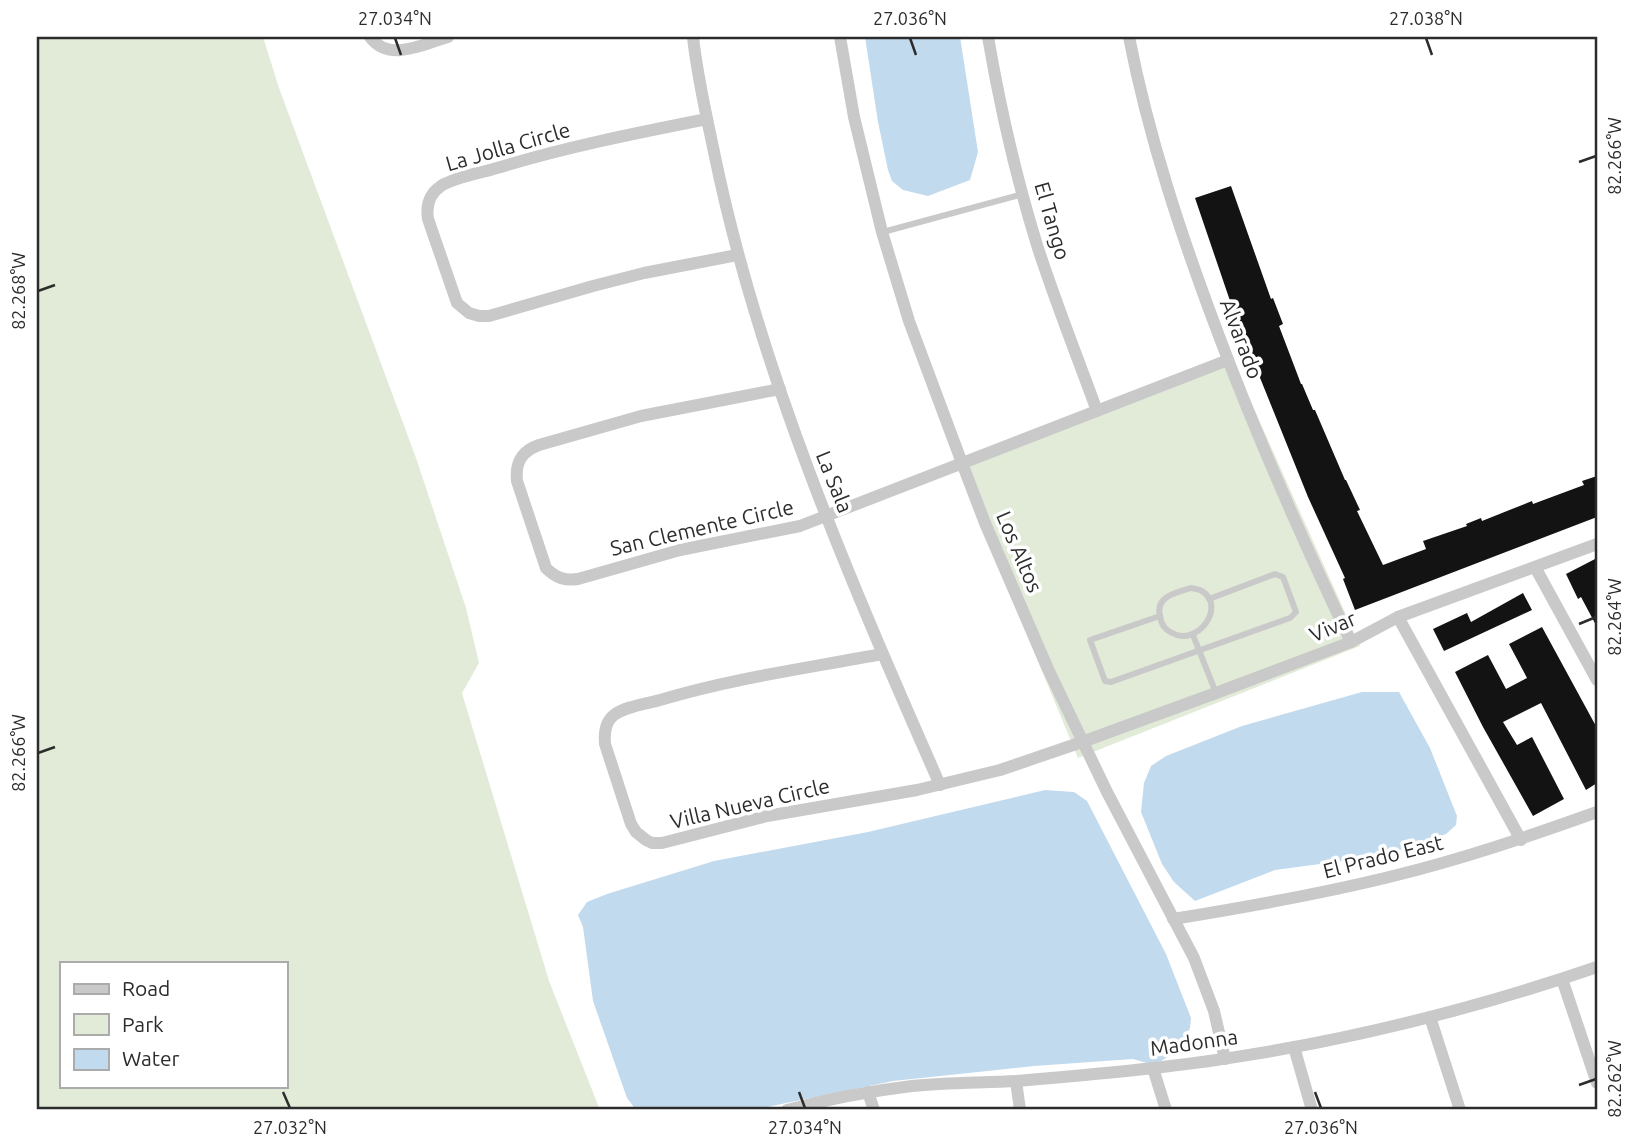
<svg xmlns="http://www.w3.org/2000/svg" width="1634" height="1147" font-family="Ubuntu,sans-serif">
<rect width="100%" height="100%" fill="#fff"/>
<g fill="#e1ebd8" fill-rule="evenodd">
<path d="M37,37H263L279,88L416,458L466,608L479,663L462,693L549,981L600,1110H37ZM285,963V1086H61V963Z"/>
<polygon points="1230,355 1360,646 1078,758 958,468"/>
</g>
<g fill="#c2daed">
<polygon points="865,37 960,37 978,152 970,180 928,196 903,190 892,181 888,170 878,122"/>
<polygon points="1362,692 1399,692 1430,748 1457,816 1456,825 1446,834 1430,841 1380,856 1275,870 1195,901 1174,882 1162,864 1141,812 1144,783 1151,766 1166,756 1242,726"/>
<polygon points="1045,790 1074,792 1087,801 1166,954 1191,1018 1190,1028 1180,1050 1154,1065 1133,1059 1034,1066 893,1081 752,1110 636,1110 627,1098 593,1001 583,927 578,915 587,902 607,894 714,861 868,832"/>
</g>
<g fill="#131313">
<polygon points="1231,186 1271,299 1273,298 1283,324 1279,326 1298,376 1301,384 1302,384 1313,410 1315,410 1345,480 1346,480 1360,510 1357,511 1383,565 1426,549 1423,541 1467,526 1466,524 1481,518 1482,521 1532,501 1533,504 1584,485 1582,481 1597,476 1597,517 1355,610 1343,579 1345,578 1308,497 1244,338 1243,339 1195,198"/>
<polygon points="1597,558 1597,627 1581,597 1578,599 1566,574"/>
<polygon points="1523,593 1532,610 1444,651 1433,629 1467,613 1471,622"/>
<polygon points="1542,627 1597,728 1597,783 1586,790 1541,703 1503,722 1517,745 1532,737 1564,799 1533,816 1483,727 1455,672 1488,655 1506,689 1527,678 1509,644"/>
</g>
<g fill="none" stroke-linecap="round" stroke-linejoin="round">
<g stroke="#c9c9c9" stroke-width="6">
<polyline points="883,232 1023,194"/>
<path d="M1191,588C1195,589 1199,589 1202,591C1227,607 1197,647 1172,633C1165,630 1161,624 1160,616C1155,596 1176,593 1191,588Z"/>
<polyline points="1160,616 1090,640 1105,681 1111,682 1290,618 1296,612 1283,577 1275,574 1209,599"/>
<polyline points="1193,635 1216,693"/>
</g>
<g stroke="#c9c9c9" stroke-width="12">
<path d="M370,37C389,63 423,44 448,37"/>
<path d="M693,37C697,75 706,114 714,152C759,372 850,580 940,785"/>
<polyline points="840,37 854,117 882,232 909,321 962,463 985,523 1048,669 1107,792 1194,958 1214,1011 1225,1059"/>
<path d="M988,37C1000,107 1016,177 1037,245C1055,301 1077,356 1097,411"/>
<path d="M1129,37C1149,139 1182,238 1219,336C1258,440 1303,541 1351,642"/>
<path d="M707,119C636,133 566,147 497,168C481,173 455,177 441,186C429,194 426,206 428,219L457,303L469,313L479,316H489L593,286L644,273L737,255"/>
<path d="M780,389L641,416L539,445C522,451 515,462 517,481L546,568C556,578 565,581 578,579L680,550L800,526L1228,360"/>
<polyline points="1535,567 1597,680"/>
<polyline points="1398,617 1521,840"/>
<path d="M882,654C808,668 733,678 660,700C646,704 626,706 614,715C605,722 604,733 605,744L631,824L636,832L646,840L652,843H662L767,816L917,790L1000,770L1082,742L1216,693L1351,642L1398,617L1597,544"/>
<path d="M1173,919C1247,907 1321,894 1393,876C1463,859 1530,836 1597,812"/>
<polyline points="1562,979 1597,1083"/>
<polyline points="1430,1017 1460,1110"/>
<polyline points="1294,1047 1312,1110"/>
<polyline points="1153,1068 1166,1110"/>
<polyline points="1016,1081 1020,1110"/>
<polyline points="868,1092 874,1110"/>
<path d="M787,1110C828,1099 870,1091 912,1086C947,1082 982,1083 1017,1081C1063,1077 1109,1073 1154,1068C1305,1051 1454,1016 1597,967"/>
</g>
</g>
<path fill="none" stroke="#2c2c2c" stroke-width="2.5" d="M395,38L401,55M910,38L916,55M1426,38L1432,55M1579,162L1596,156M38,291L55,285M1579,624L1596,617M38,753L55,747M1579,1085L1596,1079M283,1092L290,1108M799,1092L805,1108M1315,1092L1321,1108"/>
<g text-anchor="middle" stroke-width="7" stroke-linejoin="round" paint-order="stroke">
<g font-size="21" fill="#2c2c2c" stroke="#fff">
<text transform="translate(508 147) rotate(-16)" y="7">La Jolla Circle</text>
<text transform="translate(1052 221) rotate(74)" y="7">El Tango</text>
<text transform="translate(1241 339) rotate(69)" y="7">Alvarado</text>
<text transform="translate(834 482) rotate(68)" y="7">La Sala</text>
<text transform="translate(702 528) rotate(-13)" y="7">San Clemente Circle</text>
<text transform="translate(1019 552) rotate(67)" y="7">Los Altos</text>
<text transform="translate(1333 627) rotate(-23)" y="7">Vivar</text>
<text transform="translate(750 804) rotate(-13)" y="7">Villa Nueva Circle</text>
<text transform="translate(1383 857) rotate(-14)" y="7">El Prado East</text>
<text transform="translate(1194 1043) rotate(-8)" y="7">Madonna</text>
</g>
</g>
<rect width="1634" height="1147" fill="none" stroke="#ffffff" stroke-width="77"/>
<rect x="60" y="962" width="228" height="126" fill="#ffffff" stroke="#ababab" stroke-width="2"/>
<rect x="74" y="984" width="35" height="10" fill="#c9c9c9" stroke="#ababab" stroke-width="2"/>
<text x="122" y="996" font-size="21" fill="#2c2c2c">Road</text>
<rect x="74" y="1014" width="35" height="21" fill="#e1ebd8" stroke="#ababab" stroke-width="2"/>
<text x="122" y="1032" font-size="21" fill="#2c2c2c">Park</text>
<rect x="74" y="1049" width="35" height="21" fill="#c2daed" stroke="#ababab" stroke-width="2"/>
<text x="122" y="1066" font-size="21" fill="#2c2c2c">Water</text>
<rect x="38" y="38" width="1558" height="1070" fill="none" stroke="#2c2c2c" stroke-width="2.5"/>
<g font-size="18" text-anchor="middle" fill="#2c2c2c">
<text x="395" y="25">27.034°N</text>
<text x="910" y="25">27.036°N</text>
<text x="1426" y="25">27.038°N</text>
<text transform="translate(1615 156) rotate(-90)" y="6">82.266°W</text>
<text transform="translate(19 291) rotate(-90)" y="6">82.268°W</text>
<text transform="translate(1615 617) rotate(-90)" y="6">82.264°W</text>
<text transform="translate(19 753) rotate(-90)" y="6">82.266°W</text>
<text transform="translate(1615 1079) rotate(-90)" y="6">82.262°W</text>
<text x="290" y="1134">27.032°N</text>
<text x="805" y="1134">27.034°N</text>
<text x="1321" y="1134">27.036°N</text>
</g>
</svg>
